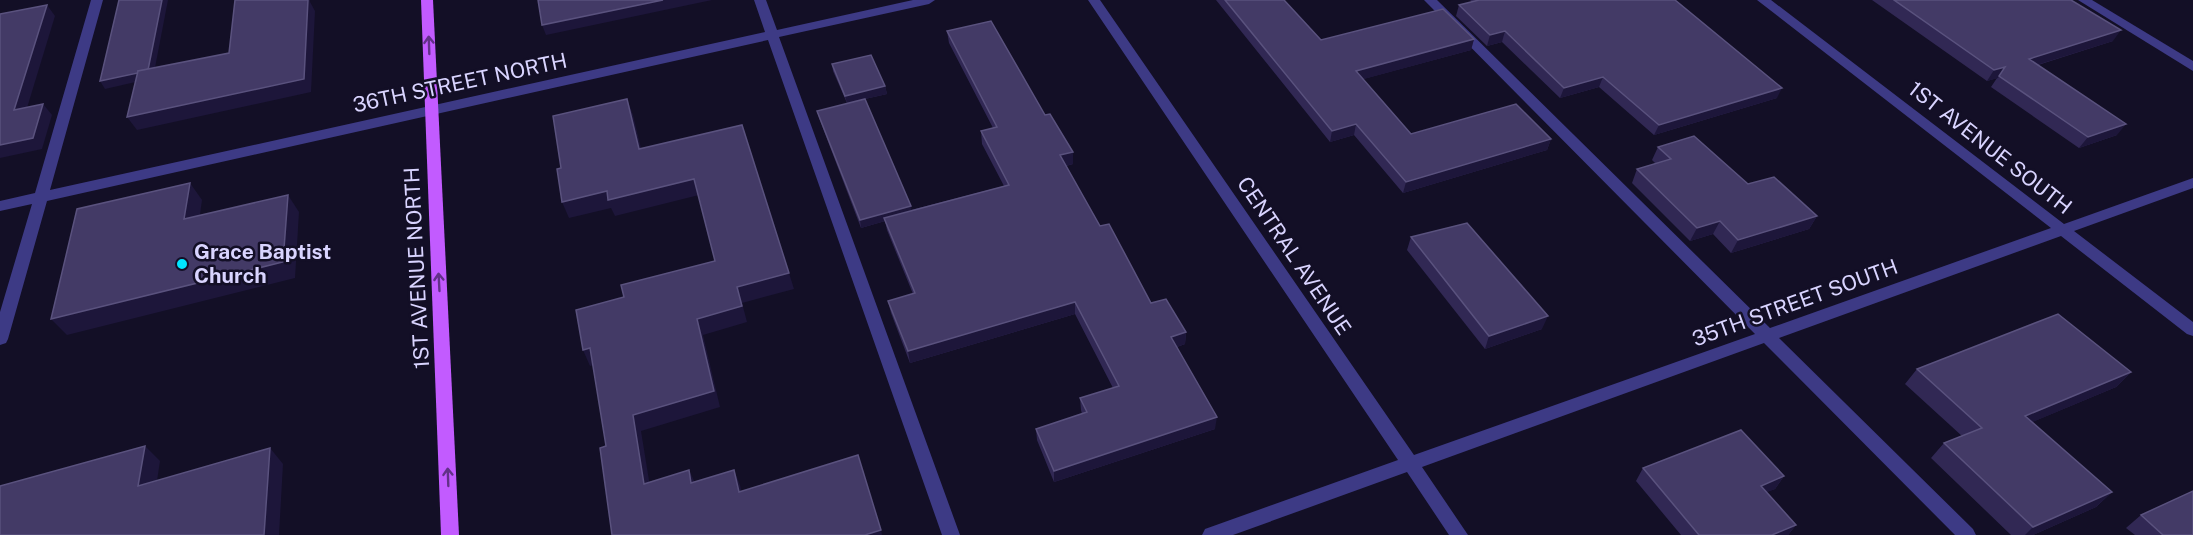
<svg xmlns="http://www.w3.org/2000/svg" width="2193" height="535" font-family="'Public Sans',sans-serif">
<rect width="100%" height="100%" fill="#130f26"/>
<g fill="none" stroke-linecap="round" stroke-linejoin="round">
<g fill="#3d3a85" fill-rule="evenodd">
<polygon points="91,0 103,0 50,190 765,32 754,0 766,0 777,30 913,0 935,0 929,4 779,37 960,535 942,535 768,40 47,201 8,339 6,343 0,345 0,312 32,204 0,211 0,201 35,193"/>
<polygon points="1088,0 1100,0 1414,455 1755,334 1424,0 1437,0 1770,328 2051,228 1757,0 1771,0 2064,224 2193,178 2193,188 2074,231 2193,322 2193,336 2187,334 2061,236 1779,338 1973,529 1976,535 1955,535 1764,343 1422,467 1468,535 1449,535 1407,472 1233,535 1202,535 1205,529 1398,460"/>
<polygon points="2078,0 2092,0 2193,61 2193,71"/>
</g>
<polygon fill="#c25bff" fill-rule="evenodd" points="421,0 433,0 459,535 441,535"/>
</g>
<g fill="#312854">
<polygon points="1216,0 1284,0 1321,40 1474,39 1471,50 1363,79 1411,134 1551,139 1547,150 1403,193 1354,135 1330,142"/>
<polygon points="1470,0 1675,0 1777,98 1654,135 1599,87 1560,98 1502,42 1487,46 1456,16 1459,5 1472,2"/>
<polygon points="1872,0 2071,0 2113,41 2038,65 2117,135 2079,148 1991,87 1997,78 1987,81"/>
<polygon points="947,31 1045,115 1073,152 1073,164 1066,166 1100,226 1151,303 1186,332 1185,344 1177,347 1215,429 1054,482 1037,440 1036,429 1082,414 1081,410 1080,398 1113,388 1075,314 910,363 891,313 888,301 913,294 887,230 885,221 861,228 819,118 817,111 911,210 1004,186 982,144 981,131 993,128 949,43"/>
<polygon points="832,64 885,86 887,94 847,103 833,71"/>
<polygon points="1658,147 1748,184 1817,216 1809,229 1731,253 1713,234 1690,241 1632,183 1637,169 1656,164 1652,160"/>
<polygon points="1411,237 1542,329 1485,349 1407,250"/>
<polygon points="1917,369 2131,372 2116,387 2032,422 2112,492 2096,507 2033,535 2011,535 1931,458 1944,443 1962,436 1905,384"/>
<polygon points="1643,468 1784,476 1775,489 1766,492 1796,525 1788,535 1681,535 1636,481"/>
<polygon points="2141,515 2193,535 2135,535 2126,528"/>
</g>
<g fill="#1d163a">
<polygon points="162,0 168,0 153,78 105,89 100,81"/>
<polygon points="303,0 310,0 310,2 315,11 311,92 137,130 127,117 304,79"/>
<polygon points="663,0 712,0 546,35 542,25"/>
<polygon points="47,5 55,16 23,121 14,110"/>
<polygon points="2121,30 2113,41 2021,70 2029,59"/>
<polygon points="1505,31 1502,42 1487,46 1490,35"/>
<polygon points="1474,39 1471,50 1353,82 1356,71"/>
<polygon points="2005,67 1998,78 1987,81 1994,70"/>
<polygon points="1603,77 1599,87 1560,98 1564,88"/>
<polygon points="885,86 887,94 847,103 845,96"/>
<polygon points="1782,88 1777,98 1654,135 1659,125"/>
<polygon points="627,99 633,115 645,165 639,149"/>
<polygon points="43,104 52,115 42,149 0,158 0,145"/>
<polygon points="1356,124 1354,135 1330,142 1332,131"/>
<polygon points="2126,124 2117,135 2079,148 2088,137"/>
<polygon points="1551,139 1547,150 1403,193 1406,182"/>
<polygon points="1073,152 1073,164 1060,167 1060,155"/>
<polygon points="694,179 699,195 615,216 611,208 569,218 562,202 607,191"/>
<polygon points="190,183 202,200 197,236 184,219"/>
<polygon points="288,195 299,212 295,278 67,335 51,319"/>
<polygon points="911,206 912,214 884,218 885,221 861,228 860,220"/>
<polygon points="1817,216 1809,229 1731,253 1738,240"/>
<polygon points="1720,221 1713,234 1690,241 1697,228"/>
<polygon points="789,273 794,289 742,303 747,322 703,335 720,407 641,431 652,499 644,484 633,415 697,319 737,287"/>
<polygon points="1075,302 1075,314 910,363 908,351"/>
<polygon points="1548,316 1542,329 1485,349 1489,336"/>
<polygon points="1186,332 1185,344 1171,349 1171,337"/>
<polygon points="590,348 598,364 590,366 583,350"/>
<polygon points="2131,372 2116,387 2011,431 2025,416"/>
<polygon points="1217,417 1215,429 1054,482 1054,471"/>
<polygon points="145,446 160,461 154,501 138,486"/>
<polygon points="270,448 283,464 279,535 264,535"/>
<polygon points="689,470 696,485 691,483"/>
<polygon points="734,470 740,485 745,508 739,492"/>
<polygon points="1784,476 1775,489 1752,498 1761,486"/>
<polygon points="2112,492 2096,507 2033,535 2025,535 2033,527"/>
<polygon points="1796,525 1788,535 1772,535"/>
<polygon points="881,530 882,535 865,535"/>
</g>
<g fill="#433a66" stroke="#5a527e" stroke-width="1.5">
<polygon points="119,0 162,0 148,70 138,71 138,73 100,81"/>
<polygon points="235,0 308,0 304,79 127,117 138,71 229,53"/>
<polygon points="538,0 663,0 542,25"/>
<polygon points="1225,0 1284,0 1321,40 1443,9 1474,39 1356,71 1411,134 1516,104 1551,139 1406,182 1356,124 1332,131"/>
<polygon points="1479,0 1675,0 1782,88 1659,125 1603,77 1564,88 1505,31 1490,35 1459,5"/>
<polygon points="1894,0 2071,0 2121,30 2029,59 2126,124 2088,137 1999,76 2005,67 1994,70"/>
<polygon points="47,5 14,110 43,104 33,138 0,145 0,14"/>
<polygon points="991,21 1045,115 1050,114 1073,152 1060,155 1100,226 1109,224 1151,303 1166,299 1186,332 1171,337 1217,417 1054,471 1036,429 1087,412 1080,398 1119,386 1075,302 908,351 888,301 915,293 884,218 1009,185 981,131 997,127 947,31"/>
<polygon points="871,55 885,86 845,96 832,64"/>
<polygon points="627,99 639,149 742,125 789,273 737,287 742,306 697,319 714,391 633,415 644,484 689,470 691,483 734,470 739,492 858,455 881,530 865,535 612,535 600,448 606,446 590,348 583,350 576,310 624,297 621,285 715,261 694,179 608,200 607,191 562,202 557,169 561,168 553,116"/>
<polygon points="865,99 911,206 860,220 817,111"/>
<polygon points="1694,136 1748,184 1774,177 1817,216 1738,240 1720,221 1697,228 1637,169 1671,159 1658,147"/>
<polygon points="190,183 184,219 288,195 283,262 51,319 77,209"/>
<polygon points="1467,223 1548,316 1489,336 1411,237"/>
<polygon points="2058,314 2131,372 2025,416 2112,492 2033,527 1944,443 1982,428 1917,369"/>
<polygon points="1741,430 1784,476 1761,486 1796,525 1772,535 1699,535 1643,468"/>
<polygon points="145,446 138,486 270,448 264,535 0,535 0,486"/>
<polygon points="2193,491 2193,535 2163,535 2141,515"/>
</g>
<defs><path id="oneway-shaft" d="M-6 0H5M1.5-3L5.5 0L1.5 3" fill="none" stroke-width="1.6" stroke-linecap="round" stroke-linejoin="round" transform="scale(1.5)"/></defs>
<g stroke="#623188">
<use href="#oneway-shaft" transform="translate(429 45) rotate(-92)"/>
<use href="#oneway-shaft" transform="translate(439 282) rotate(-93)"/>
<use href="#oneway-shaft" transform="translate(448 477) rotate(-92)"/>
</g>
<circle fill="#00e5ff" stroke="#130f26" stroke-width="2" cx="182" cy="264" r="6"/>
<g text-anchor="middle" stroke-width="5" stroke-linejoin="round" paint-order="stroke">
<g font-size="21" fill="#d9d4ff" stroke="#130f26">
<text transform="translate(460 83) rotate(-12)" y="7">36TH STREET NORTH</text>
<text transform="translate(1990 148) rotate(38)" y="7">1ST AVENUE SOUTH</text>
<text transform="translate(1294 256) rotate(56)" y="7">CENTRAL AVENUE</text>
<text transform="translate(417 268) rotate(-93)" y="7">1ST AVENUE NORTH</text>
<text transform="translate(1795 303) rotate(-20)" y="7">35TH STREET SOUTH</text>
</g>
<g font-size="21" font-weight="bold" fill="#d9d4ff" stroke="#130f26" text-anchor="start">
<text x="194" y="259">Grace Baptist<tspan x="194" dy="24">Church</tspan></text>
</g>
</g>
</svg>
